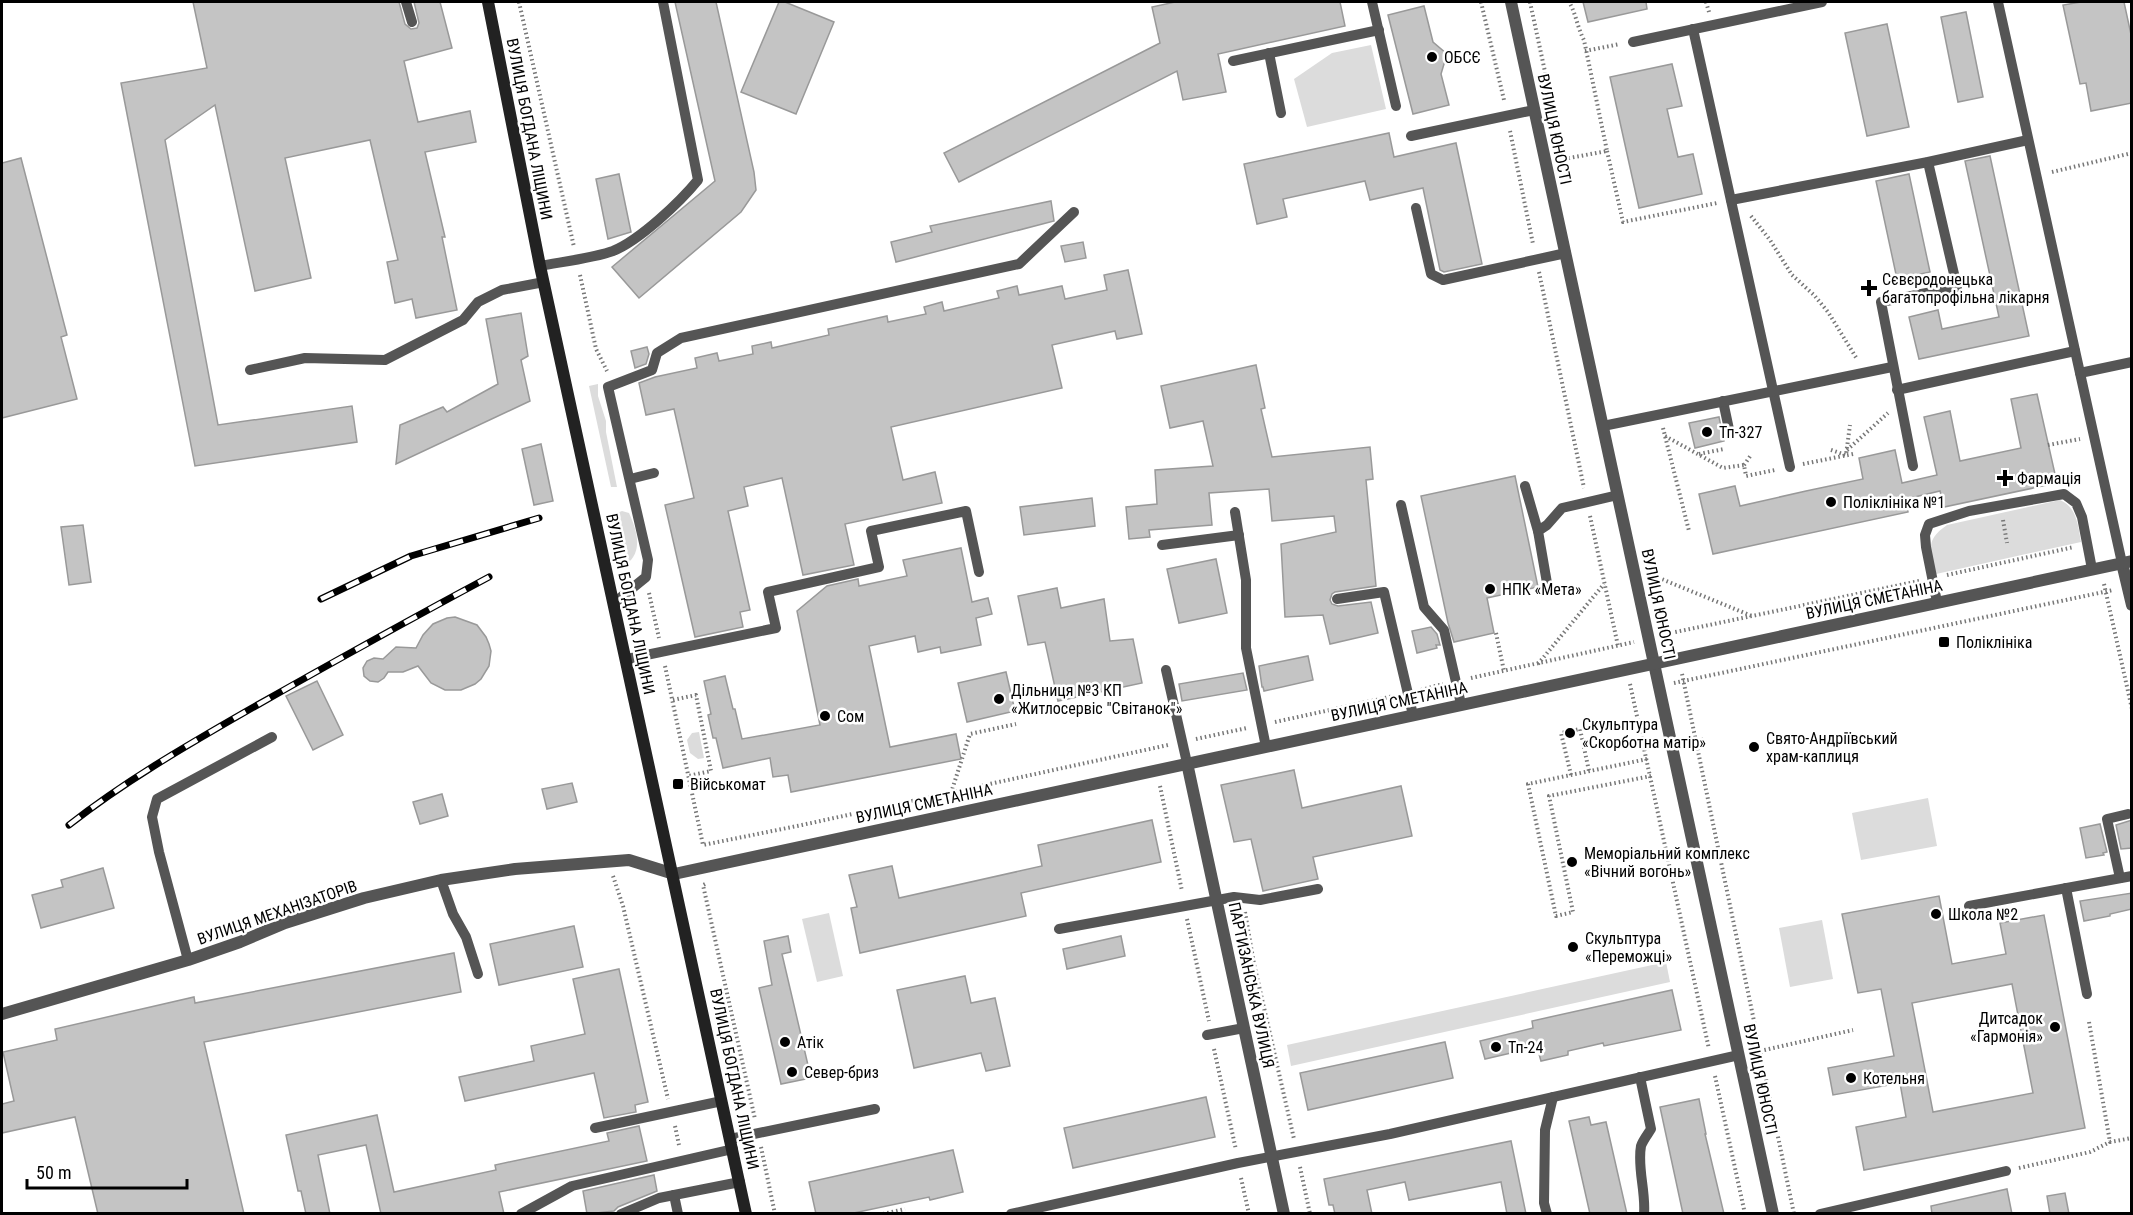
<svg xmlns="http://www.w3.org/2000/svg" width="2133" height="1215" font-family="'Roboto Condensed',sans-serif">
<rect width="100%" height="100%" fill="#fff"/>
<g fill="#dcdcdc">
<polygon points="1371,45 1386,109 1307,127 1294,79 1332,53"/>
<polygon points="598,384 598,396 606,421 606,432 617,487 611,487 589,386"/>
<path d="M2060,500C2077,507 2078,526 2081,542L1936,574C1931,550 1924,541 1947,525Z"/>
<path d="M622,511L629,513C636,528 643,549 629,562L627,561L617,513Z"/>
<polygon points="699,732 704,758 698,759 690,753 687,740 692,733"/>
<polygon points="1928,798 1937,846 1861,860 1852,813"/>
<polygon points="829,913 843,976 817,982 802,919"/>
<polygon points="1822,920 1833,979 1790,987 1779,928"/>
<polygon points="1666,962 1670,982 1291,1066 1287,1045"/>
</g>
<g fill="#c4c4c4" stroke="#999" stroke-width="1.5" fill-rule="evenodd">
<polygon points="193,2 399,2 405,24 411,29 417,28 419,23 414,2 440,2 452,48 404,61 418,122 470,111 476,142 425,152 445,237 442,237 457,310 416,318 412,299 395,303 387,262 398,260 370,140 285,158 311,278 255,291 215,105 165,140 218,425 352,406 357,442 195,466 121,83 207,68"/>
<polygon points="675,2 716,2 754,172 756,190 741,212 639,298 612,267 715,181"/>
<polygon points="779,2 785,2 834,22 796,114 741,92"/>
<polygon points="1175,2 1340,2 1345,26 1218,54 1226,92 1183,100 1177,71 959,182 944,153 1160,43 1152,7"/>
<polygon points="1583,2 1646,2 1647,9 1588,22"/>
<polygon points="2081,2 2124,2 2132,39 2132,103 2091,111 2086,83 2080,84 2063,5"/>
<polygon points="1424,6 1433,42 1447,54 1441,74 1449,105 1413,114 1388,15"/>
<polygon points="1966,12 1983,97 1958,102 1941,17"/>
<polygon points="1887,24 1909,127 1867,136 1845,33"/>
<polygon points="1672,64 1682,106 1667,109 1678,157 1693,154 1702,194 1639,208 1610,77"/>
<polygon points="1389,133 1394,157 1456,143 1482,264 1444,272 1440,270 1423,188 1370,200 1365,181 1283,199 1287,217 1257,224 1244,164"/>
<polygon points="1990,156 2029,336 1919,359 1909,317 1938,310 1942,329 1999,317 1965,161"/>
<polygon points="21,158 67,335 61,337 77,399 2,418 2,163"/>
<polygon points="619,174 631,232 608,239 596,179"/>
<polygon points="1909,174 1930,272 1897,279 1876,181"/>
<polygon points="1051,201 1054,221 896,262 891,242 932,232 930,226"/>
<polygon points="1083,242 1086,258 1065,262 1061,246"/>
<polygon points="1128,270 1142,334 1117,339 1115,331 1052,345 1062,388 891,427 903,480 935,472 942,503 845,524 854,565 803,575 782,478 744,487 748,506 728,511 750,610 740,612 743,627 695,637 665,505 694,498 674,409 646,415 639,383 655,377 697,368 695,358 717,353 719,361 753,354 752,346 771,342 772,348 829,335 828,329 887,316 888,322 926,314 924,307 942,302 944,311 999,298 997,291 1017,286 1019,295 1062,286 1065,299 1107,290 1104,275"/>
<polygon points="521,313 528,356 521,360 530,401 396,464 400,425 443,407 447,412 498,384 486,319"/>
<polygon points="647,347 649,354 646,364 635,368 631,351"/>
<polygon points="1256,365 1265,408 1261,409 1272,457 1370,447 1373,479 1366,480 1376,586 1335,592 1332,594 1330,600 1332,604 1338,606 1371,602 1378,633 1330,644 1323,615 1285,617 1281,544 1336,532 1334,516 1272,521 1269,489 1209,493 1212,525 1149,530 1150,537 1129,539 1126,507 1157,504 1155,470 1213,466 1203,421 1170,428 1161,386"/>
<polygon points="2037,394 2057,483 1944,507 1940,491 1906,499 1908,512 1713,554 1699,494 1735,486 1740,506 1806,491 1863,479 1859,458 1895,450 1902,483 1937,475 1924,417 1950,411 1960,461 2021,448 2011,399"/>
<polygon points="1719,417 1724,441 1695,448 1689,423"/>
<polygon points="541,444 553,501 534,505 522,449"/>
<polygon points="1515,476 1538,587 1487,598 1494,633 1454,642 1448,623 1421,496"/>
<polygon points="1092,498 1095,526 1024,535 1020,507"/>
<polygon points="83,525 91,582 69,585 61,527"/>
<polygon points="961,548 972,602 988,598 992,614 976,618 981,645 941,653 940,647 918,652 915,636 869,646 890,747 956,734 961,759 791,792 788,775 773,777 770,758 723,768 716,738 713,738 708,715 711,714 704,681 725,676 733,709 735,709 742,739 820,725 797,611 827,586 858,579 859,586 907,576 903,560"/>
<polygon points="1216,559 1227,613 1179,623 1167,569"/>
<polygon points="1057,588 1061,608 1104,599 1110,641 1133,639 1142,683 1058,701 1045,642 1028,645 1018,596"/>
<polygon points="455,617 477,625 486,637 489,644 491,651 489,666 481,679 475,684 461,690 445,690 431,683 418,666 403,672 388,672 384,678 378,682 370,681 364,676 363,668 367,661 374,658 383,659 396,647 416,648 423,635 433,624 447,618"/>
<polygon points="1431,627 1437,634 1440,645 1436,645 1437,648 1417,653 1412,631"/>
<polygon points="1308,656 1313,680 1264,691 1263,687 1262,687 1259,666"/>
<polygon points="1006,672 1015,711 967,722 958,683"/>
<polygon points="1243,673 1247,690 1182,701 1179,684"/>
<polygon points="317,681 343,735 313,750 286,696"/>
<polygon points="1294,770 1302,808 1401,786 1412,836 1313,857 1318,879 1263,891 1251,839 1234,842 1221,785"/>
<polygon points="572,783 577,802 547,809 542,789"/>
<polygon points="442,794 448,816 420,824 413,802"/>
<polygon points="1152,820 1161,862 1021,893 1026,916 860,953 851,908 857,907 849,875 892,866 899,898 1042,866 1038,845"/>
<polygon points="2132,820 2132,848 2121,849 2116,825"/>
<polygon points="2100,824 2107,852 2103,853 2104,855 2086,858 2080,828"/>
<polygon points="103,868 114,908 41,928 32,895 63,887 61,880"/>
<polygon points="2132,893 2132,909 2110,914 2110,916 2084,921 2080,901"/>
<path d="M1939,896L1952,964L2006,954L2000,923L2044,915L2085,1128L1864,1170L1856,1127L1906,1117L1900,1083L1833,1095L1828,1068L1894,1056L1881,989L1858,993L1842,914ZM2012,984L2033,1093L1933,1112L1912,1003Z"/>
<polygon points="574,926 583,967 499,985 490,944"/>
<polygon points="788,936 791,952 782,954 811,1078 781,1084 759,988 772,985 764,941"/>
<polygon points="1121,936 1125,956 1067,969 1063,949"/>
<polygon points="454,953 461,992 204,1042 244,1214 98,1214 75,1117 2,1133 2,1104 14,1101 3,1052 57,1040 55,1029 194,997 195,1003"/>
<polygon points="619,969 648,1102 635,1105 636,1112 604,1118 594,1073 465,1101 459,1077 534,1061 531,1046 585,1034 573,979"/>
<polygon points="965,976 971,1003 995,998 1010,1066 986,1071 981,1053 914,1068 897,990"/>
<polygon points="1672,990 1681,1030 1604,1046 1603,1043 1568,1051 1568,1055 1541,1061 1537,1047 1485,1059 1480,1041 1533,1028 1532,1021"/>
<polygon points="1445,1042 1453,1078 1308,1110 1300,1073"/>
<polygon points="1206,1097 1215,1137 1073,1168 1064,1128"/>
<polygon points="1699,1099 1706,1134 1705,1134 1724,1214 1683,1214 1660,1107"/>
<polygon points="377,1115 394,1192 496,1170 495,1165 609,1141 607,1133 639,1126 647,1161 499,1192 504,1214 381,1214 366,1145 318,1155 330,1214 306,1214 301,1191 298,1191 286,1135"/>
<polygon points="1589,1117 1591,1125 1606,1122 1627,1214 1590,1214 1569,1121"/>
<polygon points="1511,1141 1526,1214 1507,1214 1501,1182 1409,1200 1405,1182 1367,1190 1372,1214 1335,1214 1333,1205 1329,1205 1324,1179"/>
<polygon points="953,1150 963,1192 930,1200 929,1197 849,1214 816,1214 809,1182"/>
<polygon points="654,1175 657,1191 618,1207 614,1211 587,1214 583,1191"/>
<polygon points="2007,1189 2012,1214 1932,1214 1931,1206"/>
<polygon points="2065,1193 2069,1214 2050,1214 2047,1196"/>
</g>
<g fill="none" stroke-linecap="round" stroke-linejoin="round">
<g stroke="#777" stroke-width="4" stroke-dasharray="1.5 3" stroke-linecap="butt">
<polyline points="519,2 574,247"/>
<polyline points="1481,2 1504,100"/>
<polyline points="1530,2 1550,95"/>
<polyline points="1706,2 1709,12"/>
<polyline points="1585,51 1620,44"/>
<polyline points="1510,131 1533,244"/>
<polyline points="1607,151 1623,222 1717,203"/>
<path d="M1564,159L1607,151L1584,40C1577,27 1576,13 1569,2"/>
<polyline points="2052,172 2132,153"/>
<polyline points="1751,216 1770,240 1792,275 1814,295 1828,312 1857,359"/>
<polyline points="1539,272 1584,488"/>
<polyline points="580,275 596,349 607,371"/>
<polyline points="1663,428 1689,531"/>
<polyline points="1665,436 1723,468 1744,465 1746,476 1775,470"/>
<polyline points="2048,445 2080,439"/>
<polyline points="1831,450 1846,455 1850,425"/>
<polyline points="1847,450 1888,413"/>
<polyline points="1699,454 1724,449"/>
<polyline points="1803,464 1853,454"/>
<polyline points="1744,465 1751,455"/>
<polyline points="1590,516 1618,646"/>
<polyline points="2003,520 2007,543"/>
<polyline points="1947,575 2074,547"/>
<polyline points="1654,576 1752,616"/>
<polyline points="2104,584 2132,709"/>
<polyline points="649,593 659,638"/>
<polyline points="1666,630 1666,634 1919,581"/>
<polyline points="1496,633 1504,671"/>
<polyline points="1538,664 1604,584"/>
<polyline points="665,666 703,845 802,825 1168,745"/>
<polyline points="1682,674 1794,1214"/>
<polyline points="1471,678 1634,642"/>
<polyline points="1674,683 2113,590"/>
<polyline points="1630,684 1709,1049"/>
<polyline points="1421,690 1443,684"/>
<polyline points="673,700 696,695 711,771 688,776"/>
<polyline points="1275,722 1394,696"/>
<polyline points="1196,739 1247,728"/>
<polyline points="1702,740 1704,739"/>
<polyline points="1647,759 1528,784 1556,916 1573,912 1549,796 1651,776"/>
<polyline points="1571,775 1561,733 1580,729 1589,771"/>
<polyline points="1160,786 1182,891"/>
<polyline points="951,793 970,734 1016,724"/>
<polyline points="613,876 623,906 668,1099"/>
<polyline points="705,884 703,885 755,1119"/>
<polyline points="1245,912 1254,964 1294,1139"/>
<polyline points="1187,919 1209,1021"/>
<polyline points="2089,1022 2110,1142 2132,1138"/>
<polyline points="1214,1049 1236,1150"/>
<polyline points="1760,1051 1853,1030"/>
<polyline points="1715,1076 1745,1214"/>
<polyline points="675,1126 679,1145"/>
<polyline points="761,1147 775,1214"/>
<polyline points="1300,1167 1310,1214"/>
<polyline points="2019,1168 2090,1152 2110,1142"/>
<polyline points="1241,1178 1249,1214"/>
<polyline points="883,1214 905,1209"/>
</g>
<g stroke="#555" stroke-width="10">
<polyline points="406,2 412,22"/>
<polyline points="1372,2 1396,106"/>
<polyline points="1998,2 2122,563"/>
<polyline points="1693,29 1790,467"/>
<polyline points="1633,42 1822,2"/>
<polyline points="1269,53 1281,113"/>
<polyline points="1233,61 1379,30"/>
<polyline points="1411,136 1534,110"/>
<polyline points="1731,200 1928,162 2028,140"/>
<polyline points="1416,208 1431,274 1443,280 1566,253"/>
<path d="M540,266C561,262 594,258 613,251C640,240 680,202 698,180L663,2"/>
<polyline points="250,370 305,358 385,360 463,320 478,302 502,290 544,282"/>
<polyline points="2080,373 2132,362"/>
<polyline points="1897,390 2075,351"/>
<polyline points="1723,401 1730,434"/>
<polyline points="1603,426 1892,367"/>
<polyline points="1913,466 1881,302 1957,287 1928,162"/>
<polyline points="630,479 654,473"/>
<polyline points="1525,486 1538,531"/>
<polyline points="1401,505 1424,607 1444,630 1461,704"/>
<polyline points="1235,512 1246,580 1246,648 1266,747"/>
<polyline points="1162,545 1239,535"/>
<polyline points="1547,583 1538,531 1547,525 1562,508 1618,495"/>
<polyline points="1337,599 1384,592 1413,715"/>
<polyline points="1937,602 1926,547 1925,535 1929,524 1969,511 2064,494 2076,503 2082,517 2092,569"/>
<polyline points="614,603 646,577 648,560 608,387 652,370 657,353 681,338 1019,264 1074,212"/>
<polyline points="627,659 776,628 768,592 879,567 871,531 966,511 979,572"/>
<polyline points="1166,670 1187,763"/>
<polyline points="2120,878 2107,819 2128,814"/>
<polyline points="441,880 453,914 466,937 478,974"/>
<polyline points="2066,888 2087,994"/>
<polyline points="1969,906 2132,876"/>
<polyline points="1059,929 1234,897 1260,900 1318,889"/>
<polyline points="188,960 159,852 152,817 157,799 272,737"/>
<polyline points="1207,1035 1244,1028"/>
<path d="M1640,1077L1651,1129C1648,1134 1643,1140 1641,1146C1637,1168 1646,1191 1644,1214"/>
<polyline points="595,1128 722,1101"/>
<polyline points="730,1139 875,1109"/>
<polyline points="674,1195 678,1214"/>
<polyline points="521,1214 572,1186 733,1149"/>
<polyline points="621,1214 659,1198 740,1182"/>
<polyline points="1011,1214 1238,1163 1390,1134 1739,1055"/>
<polyline points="1547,1214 1544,1203 1545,1130 1553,1097"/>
<polyline points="1820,1214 2006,1171"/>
</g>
<g stroke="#555" stroke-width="12">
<polyline points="1511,2 1773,1214"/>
<polyline points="2122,563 2132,605"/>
<polyline points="1187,763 1284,1214"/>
<polyline points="2,1014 188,960 240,942 285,923 364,898 441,880 515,869 629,860 674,874"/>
</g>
<polyline stroke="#555" stroke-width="12" points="674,874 2132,561"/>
<polyline stroke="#222" stroke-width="12" points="488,2 540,266 746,1214"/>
<defs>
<g id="rail">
<polyline points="321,599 411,556 539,518"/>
<path d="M69,825C124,782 184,747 245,712C326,666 407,621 489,577"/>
</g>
</defs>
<use href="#rail" stroke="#000" stroke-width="7"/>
<use href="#rail" stroke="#fff" stroke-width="4.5" stroke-dasharray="14" stroke-linecap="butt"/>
</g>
<g fill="#000" stroke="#fff" stroke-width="2">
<circle cx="1432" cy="57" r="6"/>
<path d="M1866 279h6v6h6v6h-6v6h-6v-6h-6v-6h6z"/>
<circle cx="1707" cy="432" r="6"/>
<path d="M2002 469h6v6h6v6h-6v6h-6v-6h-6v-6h6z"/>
<circle cx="1831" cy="502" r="6"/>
<circle cx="1490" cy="589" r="6"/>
<rect x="1938" y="636" width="12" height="12" rx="3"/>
<circle cx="999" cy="699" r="6"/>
<circle cx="825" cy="716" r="6"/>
<circle cx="1570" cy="733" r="6"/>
<circle cx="1754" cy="747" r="6"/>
<rect x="672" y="778" width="12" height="12" rx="3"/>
<circle cx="1572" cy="862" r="6"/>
<circle cx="1936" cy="914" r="6"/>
<circle cx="1573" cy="947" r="6"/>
<circle cx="2055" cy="1027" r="6"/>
<circle cx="785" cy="1042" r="6"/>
<circle cx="1496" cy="1047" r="6"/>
<circle cx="792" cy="1072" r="6"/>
<circle cx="1851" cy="1078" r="6"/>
</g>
<g text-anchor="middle" stroke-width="5" stroke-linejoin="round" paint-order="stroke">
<g font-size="16" fill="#000" stroke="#fff" text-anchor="start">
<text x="1444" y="63">ОБСЄ</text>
<text x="1882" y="285">Сєвєродонецька<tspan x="1882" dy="18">багатопрофільна лікарня</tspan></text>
<text x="1719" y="438">Тп-327</text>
<text x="2017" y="484">Фармація</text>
<text x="1843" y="508">Поліклініка №1</text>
<text x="1502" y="595">НПК «Мета»</text>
<text x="1956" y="648">Поліклініка</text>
<text x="1011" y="696">Дільниця №3 КП<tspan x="1011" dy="18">«Житлосервіс "Світанок"»</tspan></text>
<text x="837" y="722">Сом</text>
<text x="1582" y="730">Скульптура<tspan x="1582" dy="18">«Скорботна матір»</tspan></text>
<text x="1766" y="744">Свято-Андріївський<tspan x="1766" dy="18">храм-каплиця</tspan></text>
<text x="690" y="790">Військомат</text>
<text x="1584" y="859">Меморіальний комплекс<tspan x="1584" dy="18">«Вічний вогонь»</tspan></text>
<text x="1948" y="920">Школа №2</text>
<text x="1585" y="944">Скульптура<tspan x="1585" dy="18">«Переможці»</tspan></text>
<text x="2043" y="1024" text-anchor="end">Дитсадок<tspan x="2043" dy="18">«Гармонія»</tspan></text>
<text x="797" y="1048">Атік</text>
<text x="1508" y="1053">Тп-24</text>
<text x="804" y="1078">Север-бриз</text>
<text x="1863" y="1084">Котельня</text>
</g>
<g font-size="16" fill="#000" stroke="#fff">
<text transform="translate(530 129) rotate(79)" y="6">ВУЛИЦЯ БОГДАНА ЛІЩИНИ</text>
<text transform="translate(1555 129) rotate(78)" y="6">ВУЛИЦЯ ЮНОСТІ</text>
<text transform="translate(1874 599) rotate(-12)" y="6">ВУЛИЦЯ СМЕТАНІНА</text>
<text transform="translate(631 604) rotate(78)" y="6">ВУЛИЦЯ БОГДАНА ЛІЩИНИ</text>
<text transform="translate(1659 604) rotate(78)" y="6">ВУЛИЦЯ ЮНОСТІ</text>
<text transform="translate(1399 701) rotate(-12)" y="6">ВУЛИЦЯ СМЕТАНІНА</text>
<text transform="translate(924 803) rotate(-12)" y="6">ВУЛИЦЯ СМЕТАНІНА</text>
<text transform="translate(277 912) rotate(-19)" y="6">ВУЛИЦЯ МЕХАНІЗАТОРІВ</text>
<text transform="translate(1252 985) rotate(78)" y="6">ПАРТИЗАНСЬКА ВУЛИЦЯ</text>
<text transform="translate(735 1079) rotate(78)" y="6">ВУЛИЦЯ БОГДАНА ЛІЩИНИ</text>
<text transform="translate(1761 1079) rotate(78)" y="6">ВУЛИЦЯ ЮНОСТІ</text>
</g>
</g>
<rect width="2133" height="1215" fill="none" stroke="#000000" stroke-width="6"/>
<path d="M27 1179v9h160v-9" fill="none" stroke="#000000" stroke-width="3"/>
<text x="36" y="1179" font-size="18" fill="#000000" stroke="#ffffff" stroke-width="4.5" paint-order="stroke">50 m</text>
</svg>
